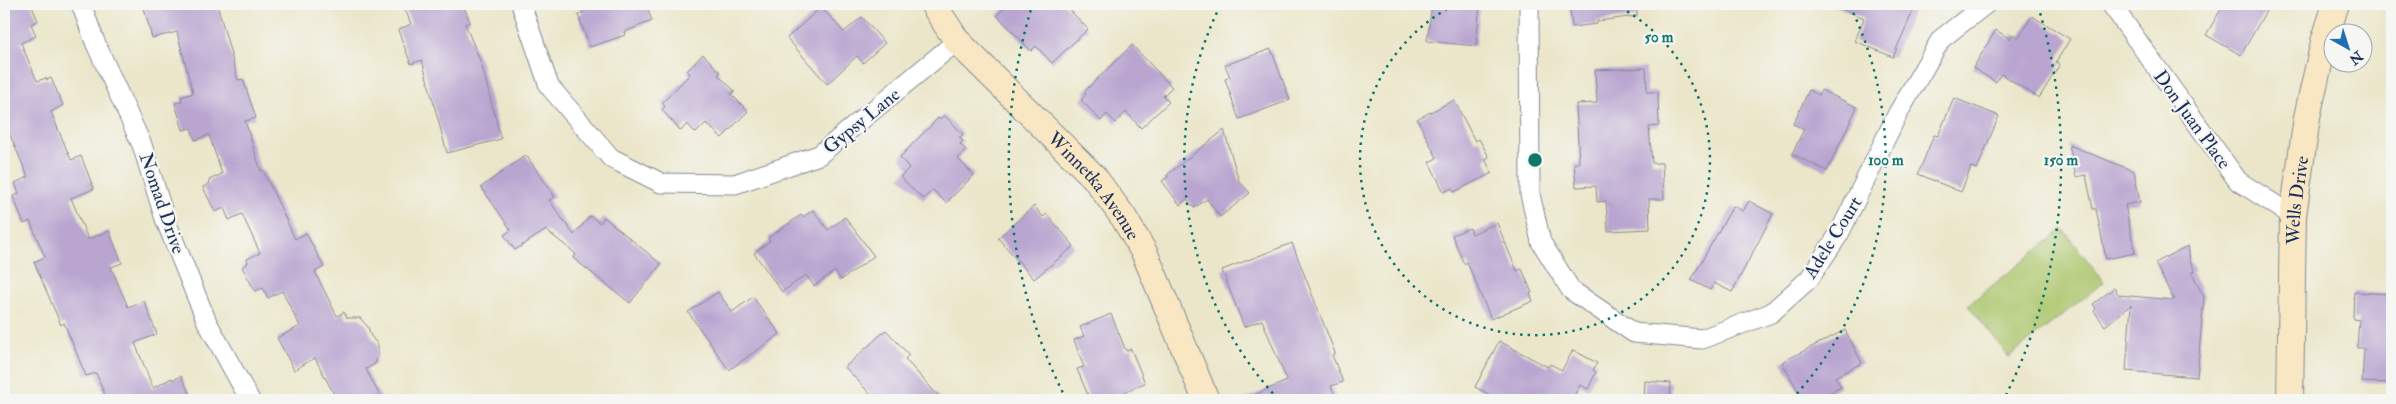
<svg xmlns="http://www.w3.org/2000/svg" width="2396" height="404" font-family="'IM FELL Double Pica',serif">
<rect width="100%" height="100%" fill="#f6f6f2"/>
<filter id="ink" filterUnits="userSpaceOnUse"><feTurbulence type="fractalNoise" baseFrequency=".02" numOctaves="2"/><feDisplacementMap in="SourceGraphic" scale="10" xChannelSelector="R" yChannelSelector="G"/><feConvolveMatrix kernelMatrix="1 2 1 2 8 2 1 2 1" color-interpolation-filters="sRGB"/></filter>
<filter id="wash" filterUnits="userSpaceOnUse"><feTurbulence type="fractalNoise" baseFrequency=".0096" numOctaves="4" result="noise"/><feDisplacementMap in="SourceGraphic" scale="20" xChannelSelector="R" yChannelSelector="G"/><feGaussianBlur stdDeviation="1.12" result="paint"/><feColorMatrix in="noise" values="0 0 0 0 0 0 0 0 0 0 0 0 0 0 0 0 0 1.4 0 .05"/><feComposite in="paint" operator="in"/></filter>
<g filter="url(#wash)">
<rect width="100%" height="100%" fill="#ebe6c9"/>
<polygon fill="#acc66c" stroke="#647a65" points="2063,229 2104,282 2009,357 1968,305"/>
<g id="blocks">
<g fill="#b9a5d0">
<polygon points="4,4 31,4 38,21 31,24 36,36 21,43 37,81 46,78 47,80 51,78 63,105 51,112 71,160 81,156 94,189 71,198 88,239 109,231 122,263 111,267 128,307 144,301 157,334 135,343 153,388 172,378 173,380 181,376 193,400 107,400 96,373 86,376 64,323 61,325 34,262 45,257 30,221 24,224 13,196 19,194 15,183 28,177 4,121"/>
<polygon points="143,4 217,4 238,80 243,79 256,118 245,121 261,171 263,170 295,239 306,233 324,267 315,272 337,316 344,312 347,318 360,318 368,327 371,336 378,345 378,354 375,364 366,369 382,400 337,400 315,358 294,370 277,338 300,326 282,291 268,298 263,288 255,291 242,267 248,263 247,259 260,253 242,214 229,220 224,208 215,212 203,187 210,183 209,180 222,174 209,135 195,140 191,128 183,130 175,103 182,101 181,97 193,93 177,32 152,38"/>
<polygon points="403,4 463,4 470,22 465,24 481,63 501,139 447,153 422,60 411,64 398,30 411,24"/>
<polygon points="580,4 646,4 652,21 624,32 625,35 590,47 578,15 583,13"/>
<polygon points="1009,4 1064,4 1088,29 1052,63 1036,46 1031,51 997,15"/>
<polygon points="1432,4 1480,4 1476,46 1427,41"/>
<polygon points="1569,4 1637,4 1637,16 1597,21 1597,24 1572,27"/>
<polygon points="1830,4 1916,4 1893,57 1855,41 1864,18"/>
<polygon points="2224,4 2270,4 2241,55 2206,35"/>
<polygon points="821,7 844,32 862,17 885,43 863,63 857,56 827,84 787,38"/>
<polygon points="2032,16 2070,39 2056,62 2060,64 2039,98 2001,74 1996,82 1973,68 1996,30 2010,39 2013,34 2018,38"/>
<polygon points="1132,45 1172,87 1163,96 1169,102 1141,128 1126,112 1116,123 1107,114 1101,121 1081,100 1086,94 1084,92"/>
<polygon points="1271,49 1290,100 1239,119 1225,79 1230,77 1225,65"/>
<polygon points="703,54 720,72 718,75 735,91 731,94 748,111 722,138 706,123 696,133 687,124 681,131 662,110 665,106 662,103 690,74 687,71"/>
<polygon points="1646,68 1647,92 1658,92 1659,126 1649,127 1652,163 1662,163 1664,199 1649,199 1650,229 1608,231 1606,201 1597,202 1596,186 1576,187 1574,163 1579,163 1576,104 1597,103 1595,70"/>
<polygon points="1809,90 1819,95 1821,90 1857,107 1827,171 1792,154 1804,129 1793,124"/>
<polygon points="1954,98 1999,116 1977,169 1971,167 1961,192 1918,174 1934,135 1938,136"/>
<polygon points="1454,100 1475,141 1479,139 1489,157 1485,159 1492,173 1454,192 1452,188 1444,192 1429,162 1437,158 1417,119"/>
<polygon points="944,115 963,134 959,138 963,141 960,144 966,150 958,159 974,175 946,203 933,190 923,199 900,177 909,168 900,157 938,118 940,119"/>
<polygon points="1224,130 1239,181 1250,193 1220,217 1207,199 1194,208 1187,199 1180,205 1162,181 1168,177 1167,175"/>
<polygon points="2069,145 2134,171 2140,202 2125,205 2135,253 2106,259 2096,209 2093,209 2086,175 2076,177"/>
<polygon points="526,155 555,197 549,200 574,235 590,216 600,223 604,217 661,264 630,303 573,258 576,254 546,230 515,250 504,235 511,230 481,187"/>
<polygon points="1749,201 1773,214 1732,292 1714,283 1710,290 1691,280 1733,206 1743,211"/>
<polygon points="1034,206 1043,217 1047,214 1074,246 1034,279 998,238"/>
<polygon points="813,210 828,230 845,217 874,256 841,280 835,271 814,286 806,275 782,292 754,253 770,241 768,238 801,215 803,217"/>
<polygon points="1497,223 1517,271 1522,269 1532,293 1530,293 1533,301 1491,319 1467,262 1464,264 1452,235 1470,228 1472,234"/>
<polygon points="1292,243 1335,353 1332,355 1343,382 1331,386 1337,400 1242,400 1287,381 1262,320 1244,327 1222,270"/>
<polygon points="2188,246 2190,261 2195,271 2192,273 2204,297 2197,377 2126,371 2131,305 2105,326 2094,311 2096,309 2093,304 2114,288 2119,295 2174,300 2155,263"/>
<polygon points="718,292 732,312 753,297 780,334 729,370 688,312"/>
<polygon points="2354,292 2392,294 2392,383 2362,382 2364,348 2357,348 2359,320 2354,319 2353,316"/>
<polygon points="1111,314 1126,351 1131,349 1145,383 1106,400 1090,400 1077,369 1084,367 1074,340 1084,336 1080,327"/>
<polygon points="886,330 909,355 905,359 942,400 876,400 845,367"/>
<polygon points="1845,330 1862,363 1835,377 1841,387 1815,400 1803,400 1782,362"/>
<polygon points="1499,341 1548,367 1550,364 1562,370 1573,350 1597,363 1593,370 1596,372 1588,389 1580,385 1572,400 1500,400 1475,387"/>
<polygon points="1645,381 1671,383 1670,400 1644,400"/>
</g>
</g>
</g>
<g filter="url(#ink)">
<use href="#blocks" fill-opacity="0" stroke="#838a94" stroke-width="1"/>
<g fill="none" stroke-linecap="round" stroke-linejoin="round">
<defs>
<g id="minor">
<polyline points="81,4 95,42 142,145 165,219 207,322 250,400"/>
<polyline points="521,4 549,86 611,158 661,183 735,184 819,155 957,41"/>
<polyline points="1529,4 1530,194 1541,242 1571,290 1634,333 1702,339 1771,313 1809,279 1839,234 1898,113 1941,39 1986,4"/>
<polyline points="2111,4 2238,181 2293,216"/>
</g>
<g id="secondary">
<path id="s1" d="M933,4L957,41L1094,177L1124,218L1145,254L1206,400"/>
<path id="s2" d="M2290,400L2293,216L2307,117L2324,42L2336,4"/>
</g>
</defs>
<use href="#minor" stroke="#838a94" stroke-width="21"/>
<use href="#secondary" stroke="#838a94" stroke-width="28"/>
<use href="#minor" stroke="#fff" stroke-width="19"/>
<use href="#secondary" stroke="#f9e7c3" stroke-width="26"/>
</g>
</g>
<g fill="none" stroke="#0f766e" stroke-width="2.5" stroke-dasharray="2.5 5">
<path d="M1614 4A175 175 0 1 1 1456 4"/>
<path d="M1278 399A351 351 0 0 1 1220 6M1850 6A351 351 0 0 1 1792 399"/>
<path d="M1066 399A526 526 0 0 1 1032 6M2038 6A526 526 0 0 1 2004 399"/>
</g>
<g text-anchor="middle" stroke-width="4.5" stroke-linejoin="round" paint-order="stroke">
<g font-size="19" fill="#1b2f5e" stroke="#f6f6f2">
<text transform="translate(2193 119) rotate(54)" y="7">Don Juan Place</text>
<text transform="translate(861 120) rotate(-39)" y="7">Gypsy Lane</text>
<text dy="7" stroke="none"><textPath href="#s1" startOffset="244">Winnetka Avenue</textPath></text>
<text dy="7" stroke="none"><textPath href="#s2" startOffset="200">Wells Drive</textPath></text>
<text transform="translate(163 203) rotate(71)" y="7">Nomad Drive</text>
<text transform="translate(1832 237) rotate(-58)" y="7">Adele Court</text>
</g>
</g>
<circle cx="1535" cy="160" r="8" fill="#0f766e" stroke="#f6f6f2" stroke-width="2.5"/>
<g font-size="15" text-anchor="middle" font-weight="bold" fill="#0f766e" stroke="#f6f6f2" stroke-width="4.5" stroke-linejoin="round" paint-order="stroke">
<text x="1659" y="42">50 m</text>
<text x="1886" y="165">100 m</text>
<text x="2061" y="165">150 m</text>
</g>
<rect width="2396" height="404" fill="none" stroke="#f6f6f2" stroke-width="20"/>
<g transform="translate(2348 48) rotate(141)"><circle r="24" fill="#f6f6f2" stroke="#9ea6b7"/>
<path d="M0-4L9 19L0 12L-9 19Z" fill="#1f6fb2"/>
<text y="-8" font-size="14" font-weight="bold" text-anchor="middle" fill="#1b2f5e">N</text>
</g>
</svg>
